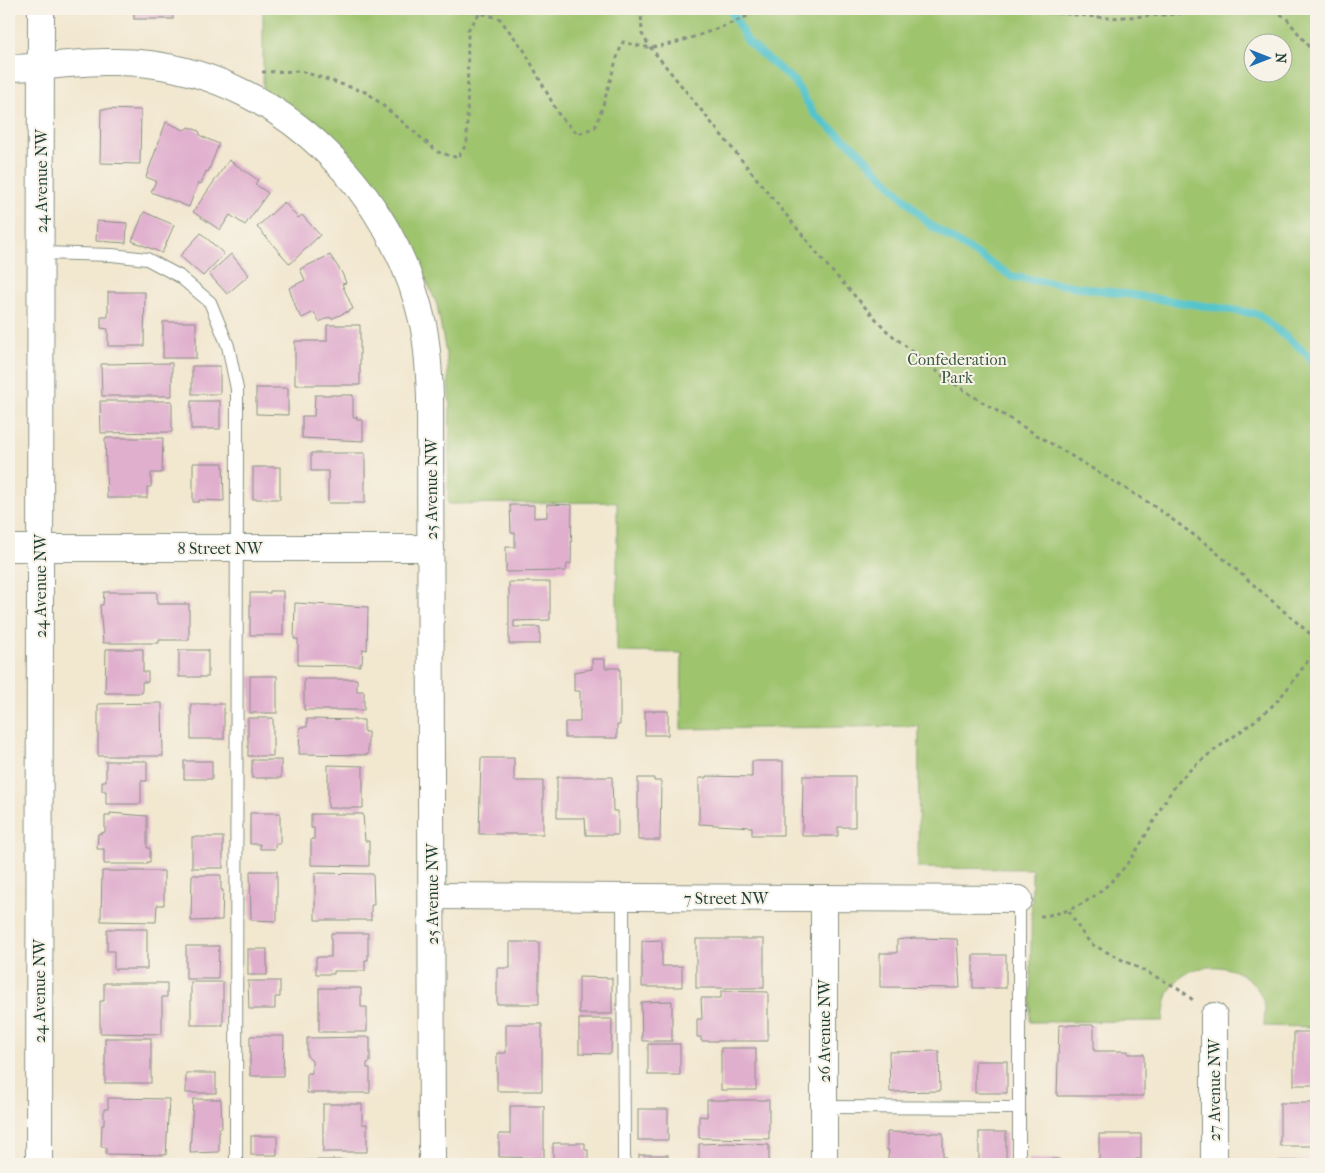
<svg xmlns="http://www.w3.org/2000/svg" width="1325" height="1173" font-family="'IM FELL French Canon',serif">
<rect width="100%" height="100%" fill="#f7f3e8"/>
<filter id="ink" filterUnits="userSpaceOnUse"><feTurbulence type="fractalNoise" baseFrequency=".02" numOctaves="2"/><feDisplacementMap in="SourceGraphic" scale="10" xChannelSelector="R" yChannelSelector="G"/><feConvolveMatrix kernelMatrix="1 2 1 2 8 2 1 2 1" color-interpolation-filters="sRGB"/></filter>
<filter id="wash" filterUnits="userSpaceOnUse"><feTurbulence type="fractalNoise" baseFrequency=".0096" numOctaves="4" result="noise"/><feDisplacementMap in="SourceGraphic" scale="20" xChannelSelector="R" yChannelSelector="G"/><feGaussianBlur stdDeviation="1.12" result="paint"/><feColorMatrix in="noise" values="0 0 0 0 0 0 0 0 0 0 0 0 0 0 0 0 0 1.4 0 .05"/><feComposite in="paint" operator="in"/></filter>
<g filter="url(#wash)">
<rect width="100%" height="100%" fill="#f2e7cf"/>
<path fill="#9fc46e" stroke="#5f8051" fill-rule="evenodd" d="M263,9H1316V1027L1264,1026C1264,1018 1266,1009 1264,1003C1252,960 1187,953 1168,994C1165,1002 1164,1012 1163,1021L1030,1022L1032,869L918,868L919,726L681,729L682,653L617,652V502L448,504L450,408L447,359L437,305L415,253L396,215L363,174L263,90ZM1252,42H1282V72H1252Z"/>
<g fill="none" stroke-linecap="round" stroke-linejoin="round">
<polyline stroke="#56c4cb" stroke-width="8" points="730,9 748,42 794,81 815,115 855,148 930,225 1013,277 1258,314 1307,354 1316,369"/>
</g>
<g id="blocks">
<g fill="#e0afce">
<rect x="134" y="9" width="39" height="10"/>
<polygon points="101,109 141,110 140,164 100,163"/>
<polygon points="166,122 184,130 189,127 199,131 201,136 219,144 208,172 206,171 201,184 198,183 189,207 151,192 156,181 146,177"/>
<polygon points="229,160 258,180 255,184 268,193 245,225 230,215 220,230 193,212"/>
<polygon points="284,202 298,218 302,215 320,235 290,264 257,227"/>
<polygon points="144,212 174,225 162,253 132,241"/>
<polygon points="97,221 127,223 126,243 96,241"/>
<polygon points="201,233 224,254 203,276 180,256"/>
<polygon points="231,254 249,275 227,294 209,274"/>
<polygon points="330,255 342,273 346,283 342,284 353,309 331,319 330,317 319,322 314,312 302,318 297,311 289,288 305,280 300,269"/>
<polygon points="108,292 145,292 144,346 108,346 108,329 101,328 101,317 108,317"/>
<rect x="163" y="322" width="33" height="36"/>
<polygon points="327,325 360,325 360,385 295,385 295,341 327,341"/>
<polygon points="172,363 172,396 102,396 101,364"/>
<rect x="192" y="366" width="28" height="28"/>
<polygon points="256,388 288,388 288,415 256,414"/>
<polygon points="315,395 353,395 353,417 357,417 357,420 363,420 363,441 302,438 302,416 314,416"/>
<polygon points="100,401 172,401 172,432 101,433"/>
<rect x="191" y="401" width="29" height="28"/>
<polygon points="105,438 163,438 162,473 151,473 151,487 147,487 147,498 107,498"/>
<polygon points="311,453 365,453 365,503 328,503 328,471 311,471"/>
<polygon points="193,463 223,463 224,501 199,500 199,502 193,502"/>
<rect x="253" y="467" width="27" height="32"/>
<polygon points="547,504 572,505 571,564 567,564 566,571 506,572 506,547 515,547 515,533 511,533 510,505 534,505 534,518 547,517"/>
<polygon points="509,582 550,582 550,620 514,621 514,627 540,627 540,644 509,644"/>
<polygon points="270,591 283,591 283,635 250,635 250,593 270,593"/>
<polygon points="104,592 157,592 157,604 189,604 189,640 159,640 159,643 103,643 100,605 103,605"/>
<polygon points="295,603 368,607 367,650 363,649 362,663 360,663 360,666 298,665 298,639 294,639"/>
<polygon points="106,649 143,649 143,672 148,672 148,682 142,682 142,693 105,693"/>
<rect x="179" y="650" width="29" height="27"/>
<polygon points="592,659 605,659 605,668 620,668 620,725 617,725 617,738 565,738 565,722 580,722 580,691 574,691 574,672 592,669"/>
<rect x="250" y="676" width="27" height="37"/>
<polygon points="304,679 357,679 357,691 364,691 364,710 304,710"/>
<polygon points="162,703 163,756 98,756 98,704"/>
<rect x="191" y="704" width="33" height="35"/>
<rect x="645" y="711" width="23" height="24"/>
<rect x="248" y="718" width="25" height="38"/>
<polygon points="307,719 364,720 364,732 368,732 368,755 299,754 300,727 307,727"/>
<polygon points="481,758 514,758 514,781 543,781 543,834 479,834"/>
<rect x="252" y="760" width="29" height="18"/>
<polygon points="106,761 147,761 147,781 141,781 141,804 106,804 106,791 102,791 102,781 106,781"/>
<rect x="184" y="761" width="28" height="18"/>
<polygon points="752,761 783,761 783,835 752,835 752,827 699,824 699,778 706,778 706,776 752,777"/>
<polygon points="328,765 363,766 363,808 328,808"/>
<polygon points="803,776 855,776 855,827 838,827 838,836 802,836"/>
<polygon points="557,777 612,777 613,811 618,811 618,835 586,835 585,818 557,818"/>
<polygon points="638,778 654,778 654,781 661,781 660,840 638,840"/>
<polygon points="110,813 147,816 147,848 150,848 150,862 147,862 147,864 104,864 104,849 97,849 98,834 105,832 105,816 110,816"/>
<polygon points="250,813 280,813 280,844 275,844 275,849 260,849 260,844 250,844"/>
<polygon points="311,814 363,814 365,841 369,841 369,866 311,865 311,839 314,839 314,828 311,828"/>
<rect x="192" y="837" width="31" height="31"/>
<polygon points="102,871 164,871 164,905 157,905 156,922 101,921"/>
<polygon points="250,871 277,871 277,921 251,920"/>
<polygon points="315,873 373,874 374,905 371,905 371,920 315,920"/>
<polygon points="192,875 221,875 221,890 223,890 222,920 191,921"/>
<polygon points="107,929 147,929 147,969 114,969 114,951 107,951"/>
<polygon points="331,933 368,933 368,960 365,960 365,971 334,971 334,974 316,974 316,957 331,957"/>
<polygon points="914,938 957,939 960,988 880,987 880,953 897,953 897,940"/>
<rect x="696" y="939" width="68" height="49"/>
<polygon points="662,940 662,966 682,966 682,987 642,987 642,941"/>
<polygon points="510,942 539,942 539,1004 497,1004 497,968 510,968"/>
<polygon points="186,946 219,946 218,979 186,979"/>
<rect x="248" y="949" width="19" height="26"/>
<rect x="973" y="955" width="33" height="33"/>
<polygon points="579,977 612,978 612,1014 579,1014"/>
<polygon points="248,981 280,981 280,997 275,997 275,1009 249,1009"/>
<rect x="191" y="982" width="32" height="43"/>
<polygon points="104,983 167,983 167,997 162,997 162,1034 100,1033 100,1001 104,1001"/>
<polygon points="319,988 361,988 361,1007 367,1007 367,1032 319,1032"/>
<polygon points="721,991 768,992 768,1041 701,1041 701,1037 697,1037 697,1019 702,1019 701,998 721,998"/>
<polygon points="672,1001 672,1041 642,1041 641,1002"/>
<polygon points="579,1019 612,1019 611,1054 579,1053"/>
<polygon points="506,1024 542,1024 542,1091 497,1091 497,1053 506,1053"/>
<polygon points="1059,1025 1094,1025 1094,1051 1128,1051 1128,1054 1144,1054 1144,1096 1057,1096"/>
<rect x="1294" y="1032" width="22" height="53"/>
<polygon points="250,1036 284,1036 283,1076 250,1076"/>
<polygon points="370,1037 370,1062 367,1063 367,1068 370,1068 370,1093 307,1093 307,1073 312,1073 312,1061 307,1056 307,1038"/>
<rect x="105" y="1038" width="46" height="45"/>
<rect x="648" y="1044" width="32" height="31"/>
<rect x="721" y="1048" width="35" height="42"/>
<polygon points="939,1051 940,1091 890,1092 889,1052"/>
<rect x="975" y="1061" width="32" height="32"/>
<rect x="186" y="1073" width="30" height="20"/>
<polygon points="108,1098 169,1099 166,1155 106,1154 106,1147 101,1147 102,1125 104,1125 104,1109 108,1109"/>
<polygon points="193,1099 221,1099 222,1128 219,1128 219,1152 190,1153"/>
<polygon points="707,1100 769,1100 769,1139 699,1138 699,1116 707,1117"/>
<rect x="1280" y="1103" width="36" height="43"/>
<polygon points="323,1104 362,1104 362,1124 367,1124 367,1152 323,1152"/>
<polygon points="510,1106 544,1106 544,1158 499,1157 499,1134 510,1134"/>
<rect x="638" y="1109" width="30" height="31"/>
<polygon points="887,1132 943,1133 943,1157 946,1157 946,1164 887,1164 889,1150 887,1150"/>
<rect x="979" y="1132" width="27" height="32"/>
<polygon points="1099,1134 1141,1134 1141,1159 1136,1159 1136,1164 1099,1164"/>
<rect x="251" y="1136" width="26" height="19"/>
<polygon points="553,1143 585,1143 585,1150 588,1150 588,1164 553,1164"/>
<polygon points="728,1143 769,1145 769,1164 699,1164 699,1144"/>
<rect x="639" y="1155" width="29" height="9"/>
<rect x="1029" y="1159" width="30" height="5"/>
<rect x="306" y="1160" width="61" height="4"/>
<rect x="1279" y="1161" width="37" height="3"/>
</g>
</g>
</g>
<g filter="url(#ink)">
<use href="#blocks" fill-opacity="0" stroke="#889282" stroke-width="1"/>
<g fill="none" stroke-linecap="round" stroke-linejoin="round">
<defs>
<g id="lane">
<polyline points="41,253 112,255 147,259 179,276 210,302 228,346 237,389 236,1164"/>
<polyline points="623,898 624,1164"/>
<polyline points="824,1107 1019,1108"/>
<polyline points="1019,1164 1019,899"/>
</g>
<g id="street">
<path d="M9,68C56,67 102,58 149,64C284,81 394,193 423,324C428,348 429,372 430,396L432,1164"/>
<polyline points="9,548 431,548"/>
<polyline points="432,896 1019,899"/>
<polyline points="1214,1016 1214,1164"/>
<polyline points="39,1164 41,9"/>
<polyline points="824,1164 824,898"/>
</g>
</defs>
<use href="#lane" stroke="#889282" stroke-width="14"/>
<use href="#street" stroke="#889282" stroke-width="28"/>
<g stroke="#889282" stroke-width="3" stroke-dasharray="4 4" stroke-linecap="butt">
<polyline points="641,9 642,34 650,47 830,269 887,331 944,377 979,400 1151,504 1209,546 1316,639"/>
<polyline points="1018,9 1107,18 1167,15 1225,9"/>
<polyline points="1274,9 1287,19 1313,52"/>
<polyline points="1313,9 1313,52 1316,69"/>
<path d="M262,72L301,71L368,93L438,152L458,158L467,143L468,30L480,13L499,18L524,50L560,117L578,134L595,127C607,99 611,70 623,42C631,44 641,47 650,47C674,47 740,21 762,9"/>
<polyline points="1069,911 1080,930 1091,944 1178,988 1193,1000"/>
<path d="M1040,916C1087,913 1122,877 1144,838C1157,817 1166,795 1183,777C1211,748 1249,730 1277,701C1291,685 1303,667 1316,650"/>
</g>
<use href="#lane" stroke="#fff" stroke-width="12"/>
<use href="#street" stroke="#fff" stroke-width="26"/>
</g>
</g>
<g text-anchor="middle" stroke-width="4" stroke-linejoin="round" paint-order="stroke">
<g font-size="16" fill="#1f3d34" stroke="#f7f3e8">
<text transform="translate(41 181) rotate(-90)" y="6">24 Avenue NW</text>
<text transform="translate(431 489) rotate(-90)" y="6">25 Avenue NW</text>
<text x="220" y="554">8 Street NW</text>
<text transform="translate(40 586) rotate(-90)" y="6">24 Avenue NW</text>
<text transform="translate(432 894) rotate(-90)" y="6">25 Avenue NW</text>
<text x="726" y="904">7 Street NW</text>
<text transform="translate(39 991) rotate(-90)" y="6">24 Avenue NW</text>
<text transform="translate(824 1031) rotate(-90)" y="6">26 Avenue NW</text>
<text transform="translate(1214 1090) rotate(-90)" y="6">27 Avenue NW</text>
</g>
<g font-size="16" fill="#395840" stroke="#f7f3e8">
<text x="957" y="365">Confederation<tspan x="957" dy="18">Park</tspan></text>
</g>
</g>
<rect width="1325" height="1173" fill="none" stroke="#f7f3e8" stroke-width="30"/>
<g transform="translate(1268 58) rotate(90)"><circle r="24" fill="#f7f3e8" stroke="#a1aaa0"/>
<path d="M0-4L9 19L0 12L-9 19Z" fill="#1f6fb2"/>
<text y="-8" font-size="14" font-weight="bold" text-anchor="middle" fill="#1f3d34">N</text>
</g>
</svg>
